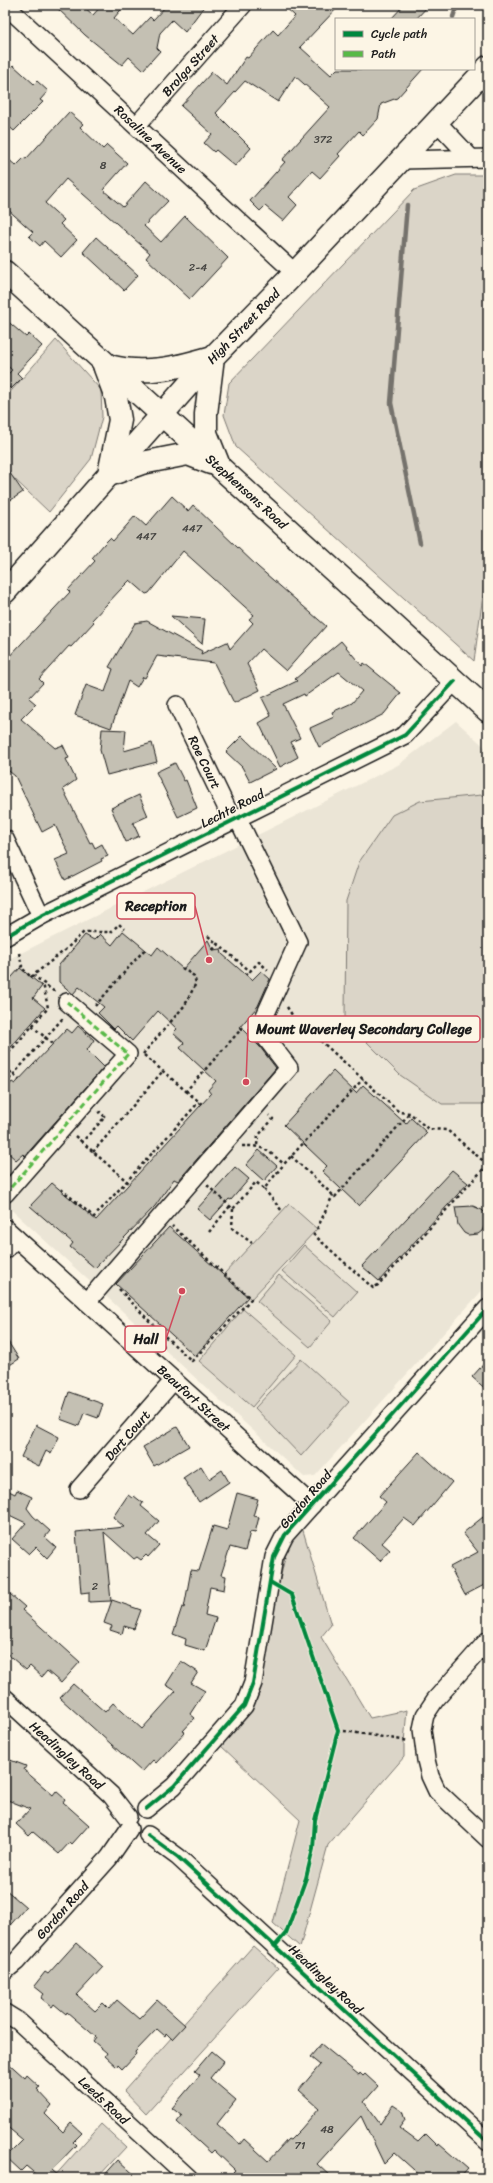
<svg xmlns="http://www.w3.org/2000/svg" width="493" height="2183" font-family="Sriracha,sans-serif">
<rect width="100%" height="100%" fill="#fcf5e5"/>
<filter id="ink" filterUnits="userSpaceOnUse"><feTurbulence type="fractalNoise" baseFrequency=".025" numOctaves="2"/><feDisplacementMap in="SourceGraphic" scale="8" xChannelSelector="R" yChannelSelector="G"/><feConvolveMatrix kernelMatrix="1 2 1 2 8 2 1 2 1" color-interpolation-filters="sRGB"/></filter>
<g filter="url(#ink)">
<polygon fill="#ebe5d6" points="456,721 488,750 488,1284 315,1476 304,1477 5,1204 5,961 398,765"/>
<g fill="#dbd5c8" stroke="#7c7872">
<polygon points="456,175 488,175 488,558 474,661 236,447 224,415 229,383 414,190"/>
<polygon points="56,340 101,390 102,417 91,459 49,512 5,470 5,398"/>
<polygon points="482,795 488,798 488,1104 442,1104 400,1075 345,1020 346,901 359,862 392,815 420,801"/>
<polygon points="289,1204 317,1229 251,1299 224,1274"/>
<polygon points="304,1245 357,1292 335,1317 282,1271"/>
<polygon points="279,1275 332,1321 310,1347 257,1301"/>
<polygon points="243,1309 296,1355 252,1407 199,1361"/>
<polygon points="301,1359 349,1402 301,1456 255,1408"/>
<polygon points="302,1527 331,1625 321,1637 370,1718 407,1710 404,1742 404,1757 328,1845 300,1947 273,1923 300,1820 220,1745 251,1709 288,1544"/>
<polygon points="253,1946 278,1968 146,2114 124,2091"/>
<polygon points="101,2124 126,2147 97,2178 53,2178"/>
</g>
<g fill="none" stroke-linecap="round" stroke-linejoin="round">
<g stroke="#75726c" stroke-width="4.5">
<polyline points="453,17 457,5"/>
<polyline points="407,205 391,403 420,543"/>
</g>
</g>
<g fill="#c4c0b3" stroke="#1c1c1c">
<polygon points="54,5 82,5 93,15 102,5 125,5 114,18 133,35 150,17 153,20 167,5 205,5 185,32 172,20 160,33 157,48 160,51 143,70 129,57 122,65 85,35"/>
<polygon points="283,5 340,5 300,47 331,75 337,69 423,69 397,98 381,104 378,119 363,135 359,131 338,154 340,156 320,178 312,171 289,197 297,205 283,221 265,206 260,211 250,201 285,162 282,160 330,107 295,76 278,102 245,81 216,113 251,148 235,166 216,150 214,152 204,143 212,134 181,106 212,72 227,85 246,57 248,58 273,30 278,35 295,16"/>
<polygon points="404,5 429,5 416,19 391,19"/>
<polygon points="13,65 34,84 37,81 48,91 40,100 43,102 14,131 5,123 5,74"/>
<polygon points="69,112 83,124 80,127 103,149 107,145 127,163 103,190 123,207 146,181 168,201 144,226 161,242 185,216 228,258 190,299 146,258 150,253 66,179 45,203 64,220 60,224 77,240 61,257 44,241 40,246 29,236 33,232 5,207 5,156 16,166 24,158 26,159"/>
<polygon points="96,237 138,275 124,290 83,252"/>
<polygon points="5,319 26,337 29,334 42,346 17,373 22,378 11,389 5,383 5,377 12,370 5,364"/>
<polygon points="5,466 23,492 11,500 9,498 5,501"/>
<polygon points="172,496 188,511 193,505 258,567 326,626 286,671 261,649 247,664 260,690 234,703 214,663 157,656 145,678 143,677 137,687 128,681 111,728 75,715 86,685 105,692 113,669 109,667 135,623 147,621 202,651 201,654 227,642 230,649 253,623 249,619 254,615 183,551 149,593 146,594 130,580 121,589 92,620 94,622 71,647 69,646 39,679 43,683 29,698 36,704 21,719 55,748 63,745 69,758 66,759 76,780 63,789 90,843 92,842 95,848 102,844 108,856 101,859 102,861 65,880 55,860 69,854 55,825 42,832 15,776 5,768 5,661 70,592 68,590 95,561 92,558 104,544 110,538 113,541 135,516 146,526"/>
<polygon points="171,616 205,619 202,644"/>
<polygon points="341,641 362,666 364,663 401,693 384,714 319,747 310,728 334,717 332,712 352,703 362,691 339,672 305,696 304,694 283,704 300,738 291,742 298,757 280,767 259,723 271,716 262,698 297,681 295,679"/>
<polygon points="102,729 126,730 124,751 152,743 157,762 107,775 100,750"/>
<polygon points="242,736 276,769 250,782 242,767 226,752"/>
<polygon points="175,763 184,781 186,780 197,808 178,817 156,772"/>
<polygon points="139,795 148,816 133,823 139,836 126,842 111,808"/>
<polygon points="123,931 152,955 158,947 183,969 208,940 213,950 221,949 222,954 252,980 261,971 270,979 258,1006 240,1027 260,1047 276,1068 178,1181 174,1179 155,1206 95,1268 70,1247 73,1243 30,1206 52,1183 96,1220 211,1094 208,1090 216,1081 180,1048 184,1043 173,1033 177,1029 158,1011 132,1041 117,1026 114,1029 98,1013 104,1007 79,987 73,994 59,982 59,965 85,935 94,940 100,934 112,945"/>
<polygon points="20,968 42,986 33,998 45,1008 5,1054 5,973 11,978"/>
<polygon points="78,1026 94,1040 87,1050 104,1067 25,1156 23,1154 16,1160 5,1150 5,1090 12,1082 15,1084 67,1029 72,1033"/>
<polygon points="333,1071 356,1093 363,1085 406,1124 411,1118 427,1133 359,1206 322,1171 327,1166 284,1125"/>
<polygon points="259,1150 277,1166 264,1181 246,1165"/>
<polygon points="235,1167 249,1179 231,1200 229,1199 210,1220 197,1209"/>
<polygon points="452,1170 468,1183 379,1281 362,1266"/>
<polygon points="473,1206 482,1210 485,1213 486,1223 482,1231 478,1234 468,1235 464,1233 458,1225 455,1207"/>
<polygon points="169,1227 248,1297 195,1356 116,1284"/>
<polygon points="5,1337 19,1359 5,1368"/>
<polygon points="488,1359 488,1391 472,1377"/>
<polygon points="69,1392 103,1404 98,1418 84,1413 79,1426 60,1419"/>
<polygon points="36,1425 59,1437 51,1454 46,1451 39,1466 21,1457"/>
<polygon points="177,1427 189,1446 154,1466 143,1447"/>
<polygon points="419,1452 452,1482 415,1526 404,1518 382,1543 390,1550 380,1561 354,1538 386,1502 379,1496"/>
<polygon points="201,1466 209,1479 222,1470 229,1482 199,1502 183,1478"/>
<polygon points="5,1489 15,1494 17,1490 32,1497 27,1508 33,1516 50,1531 45,1537 56,1547 47,1558 36,1547 29,1554 12,1539 26,1523 5,1513"/>
<polygon points="237,1493 258,1499 253,1516 259,1517 255,1533 250,1532 245,1551 230,1547 221,1575 226,1576 224,1590 210,1587 205,1615 216,1618 205,1651 185,1645 186,1639 173,1634 182,1607 184,1608 191,1570 199,1571 213,1526 227,1530"/>
<polygon points="128,1495 132,1498 134,1496 143,1503 141,1506 159,1521 147,1535 159,1545 148,1557 146,1555 141,1560 137,1557 134,1559 104,1532 111,1601 89,1602 89,1592 81,1593 76,1532 124,1527 113,1517"/>
<polygon points="483,1517 488,1524 488,1583 465,1595 450,1567 478,1552 463,1533"/>
<polygon points="10,1594 25,1607 22,1610 80,1662 61,1683 47,1671 42,1677 30,1666 26,1670 5,1652 5,1600"/>
<polygon points="112,1600 141,1610 134,1629 124,1626 122,1634 110,1630 112,1626 104,1623"/>
<polygon points="181,1661 198,1672 191,1683 205,1691 190,1714 195,1718 183,1731 185,1732 156,1763 153,1760 142,1772 60,1698 73,1684 105,1712 113,1703 142,1729 176,1691 166,1685"/>
<polygon points="5,1758 26,1766 24,1770 53,1795 56,1791 65,1799 63,1802 89,1825 72,1844 70,1842 59,1854 33,1832 29,1836 16,1824 30,1809 5,1799"/>
<polygon points="5,1889 26,1907 5,1931"/>
<polygon points="76,1943 103,1967 77,1995 95,2011 103,2003 109,2009 117,2000 139,2019 157,2000 185,2025 172,2039 166,2033 165,2036 157,2029 135,2052 136,2054 122,2069 118,2065 117,2067 105,2056 107,2053 93,2041 96,2037 67,2012 66,2014 54,2004 52,2007 41,1998 44,1994 34,1986 45,1972 48,1974"/>
<polygon points="321,2044 359,2075 360,2073 363,2076 365,2074 378,2086 364,2102 380,2124 393,2105 402,2111 405,2120 399,2128 418,2142 426,2134 438,2146 439,2144 468,2169 460,2178 423,2178 395,2153 384,2164 361,2116 317,2164 332,2178 240,2178 233,2172 235,2170 214,2150 211,2153 177,2122 182,2116 172,2108 200,2075 195,2071 212,2051 224,2061 210,2078 236,2100 217,2124 240,2144 244,2139 268,2161 288,2139 290,2140 301,2129 319,2108 299,2090 320,2065 310,2057"/>
<polygon points="5,2060 25,2078 27,2075 40,2087 37,2089 52,2105 45,2114 63,2132 71,2123 82,2133 73,2142 76,2145 52,2170 61,2178 40,2178 26,2166 21,2171 6,2157 23,2140 5,2125"/>
<polygon points="118,2160 138,2178 102,2178"/>
</g>
<g fill="none" stroke-linecap="round" stroke-linejoin="round">
<defs>
<g id="minor">
<polyline points="5,5 295,273"/>
<polyline points="437,122 471,158"/>
<polyline points="137,125 243,5"/>
<polyline points="402,160 488,158"/>
<polyline points="177,705 232,819"/>
<polyline points="5,839 41,916"/>
<polyline points="5,937 41,916 405,735 455,681"/>
<polyline points="5,1194 128,1054 67,1002"/>
<polyline points="5,1228 312,1505"/>
<polyline points="5,1250 16,1238"/>
<polyline points="87,1302 289,1068 259,1029 298,942 237,817"/>
<polyline points="79,1489 174,1380"/>
<polyline points="488,1640 435,1700 425,1715 422,1729 426,1760 430,1776 437,1791 488,1839"/>
<polyline points="5,1698 111,1795 128,1817"/>
<polyline points="146,1809 174,1786 244,1706 253,1683 274,1557 285,1535 488,1308"/>
<polyline points="148,1835 178,1857 488,2142"/>
<polyline points="5,1971 16,1962 109,1858 129,1829"/>
<polyline points="5,2013 18,2021 189,2178"/>
</g>
<g id="major">
<polyline points="5,272 488,711"/>
<polyline points="213,357 206,414 206,433 218,463"/>
<path d="M104,365C114,367 125,370 135,370C162,372 188,364 213,357"/>
<polyline points="105,368 116,397 120,420 109,474"/>
<polyline points="112,474 142,463 188,454 211,463"/>
<polyline points="5,592 213,357 295,273 488,67"/>
</g>
</defs>
<use href="#minor" stroke="#1c1c1c" stroke-width="20"/>
<use href="#major" stroke="#1c1c1c" stroke-width="25"/>
<g stroke="#1c1c1c" stroke-width="2.5" stroke-dasharray="3 3" stroke-linecap="butt">
<polyline points="208,936 250,971 259,962 268,970"/>
<polyline points="213,950 218,943"/>
<polyline points="19,953 22,966 21,967 31,977"/>
<polyline points="33,975 56,993"/>
<polyline points="246,975 250,971"/>
<polyline points="31,977 65,950 84,932 111,932 119,924 124,929"/>
<polyline points="95,1006 145,949"/>
<polyline points="287,1007 296,1021 311,1032 399,1112 410,1113 428,1129 447,1130 488,1165"/>
<polyline points="143,1054 185,1005 196,983 194,976 182,968"/>
<polyline points="144,1055 186,1091 244,1026"/>
<polyline points="5,1057 48,1008 43,983"/>
<polyline points="5,1084 63,1018"/>
<polyline points="186,1091 202,1104"/>
<polyline points="98,1113 100,1112 105,1117 82,1142 130,1184"/>
<polyline points="75,1136 82,1142"/>
<polyline points="257,1145 258,1136 273,1119 269,1115"/>
<path d="M242,1146C264,1145 268,1151 284,1164L363,1079"/>
<polyline points="93,1152 162,1072"/>
<polyline points="291,1156 335,1197 410,1113"/>
<polyline points="207,1185 233,1209 256,1182 264,1189 284,1164"/>
<polyline points="61,1189 94,1217 199,1102"/>
<polyline points="264,1189 282,1211"/>
<polyline points="233,1209 232,1228 252,1243"/>
<polyline points="317,1229 333,1195"/>
<polyline points="209,1232 230,1206"/>
<polyline points="313,1234 373,1288 378,1285 487,1165"/>
<polyline points="119,1289 157,1329"/>
<polyline points="164,1347 157,1329 192,1361 251,1299 172,1226"/>
<polyline points="338,1730 409,1741"/>
</g>
<use href="#minor" stroke="#fcf5e5" stroke-width="17"/>
<use href="#major" stroke="#fcf5e5" stroke-width="22"/>
<g stroke="#1c1c1c" stroke-width="2.5" stroke-dasharray="3 3" stroke-linecap="butt">
<polyline points="32,1026 53,1044"/>
<polyline points="5,1067 19,1080"/>
</g>
<polyline stroke="#58b947" stroke-width="3" stroke-dasharray="6 3" stroke-linecap="butt" points="5,1194 128,1054 67,1002"/>
<defs>
<g id="cycleway">
<polyline points="5,937 41,916 405,735 455,681"/>
<polyline points="270,1582 292,1595 338,1730 315,1820 313,1849 306,1878 286,1933 275,1946"/>
<polyline points="146,1809 174,1786 244,1706 253,1683 274,1557 285,1535 488,1308"/>
<polyline points="148,1835 178,1857 488,2142"/>
</g>
</defs>
<use href="#cycleway" stroke="#fcf5e5" stroke-width="6"/>
<use href="#cycleway" stroke="#00873e" stroke-width="4"/>
</g>
</g>
<g text-anchor="middle" stroke-width="3" stroke-linejoin="round" paint-order="stroke">
<g font-size="11" fill="#464542">
<text x="323" y="143">372</text>
<text x="103" y="169">8</text>
<text x="198" y="271">2-4</text>
<text x="192" y="532">447</text>
<text x="146" y="540">447</text>
<text x="95" y="1590">2</text>
<text x="327" y="2133">48</text>
<text x="300" y="2149">71</text>
</g>
<g font-size="13" fill="#1c1c1c" stroke="#fcf5e5">
<text transform="translate(190 65) rotate(-48)" y="5">Brolga Street</text>
<text transform="translate(151 139) rotate(43)" y="5">Rosaline Avenue</text>
<text transform="translate(243 326) rotate(-46)" y="5">High Street Road</text>
<text transform="translate(247 491) rotate(42)" y="5">Stephensons Road</text>
<text transform="translate(205 762) rotate(64)" y="5">Roe Court</text>
<text transform="translate(232 808) rotate(-27)" y="5">Lechte Road</text>
<text transform="translate(194 1398) rotate(42)" y="5">Beaufort Street</text>
<text transform="translate(127 1435) rotate(-49)" y="5">Dart Court</text>
<text transform="translate(305 1499) rotate(-49)" y="5">Gordon Road</text>
<text transform="translate(67 1755) rotate(42)" y="5">Headingley Road</text>
<text transform="translate(62 1910) rotate(-48)" y="5">Gordon Road</text>
<text transform="translate(326 1979) rotate(43)" y="5">Headingley Road</text>
<text transform="translate(104 2100) rotate(43)" y="5">Leeds Road</text>
</g>
</g>
<path fill="none" stroke="#d1495b" stroke-width="1.5" d="M209 960L195 906M246 1082L248 1029M182 1291L166 1339"/>
<g fill="#d1495b" stroke="#fcf5e5" stroke-width="1.5">
<circle cx="209" cy="960" r="4"/>
<circle cx="246" cy="1082" r="4"/>
<circle cx="182" cy="1291" r="4"/>
</g>
<g fill="#fcf5e5" stroke="#d1495b" stroke-width="1.5">
<rect x="117" y="893" width="78" height="26" rx="4"/>
<rect x="248" y="1016" width="232" height="26" rx="4"/>
<rect x="125" y="1326" width="41" height="26" rx="4"/>
</g>
<g font-size="14" text-anchor="middle" font-weight="bold" fill="#1c1c1c">
<text x="156" y="911">Reception</text>
<text x="364" y="1034">Mount Waverley Secondary College</text>
<text x="146" y="1344">Hall</text>
</g>
<rect width="493" height="2183" fill="none" stroke="#fcf5e5" stroke-width="20"/>
<rect x="10" y="10" width="473" height="2163" fill="none" stroke="#1c1c1c" stroke-width="1.5" filter="url(#ink)"/>
<rect x="335" y="18" width="140" height="52" fill="#fcf5e5" stroke="#a29e95"/>
<rect x="343" y="31" width="20" height="6" fill="#00873e" stroke="#a29e95"/>
<text x="371" y="38" font-size="12" fill="#1c1c1c">Cycle path</text>
<rect x="343" y="51" width="20" height="6" fill="#58b947" stroke="#a29e95"/>
<text x="371" y="58" font-size="12" fill="#1c1c1c">Path</text>
</svg>
